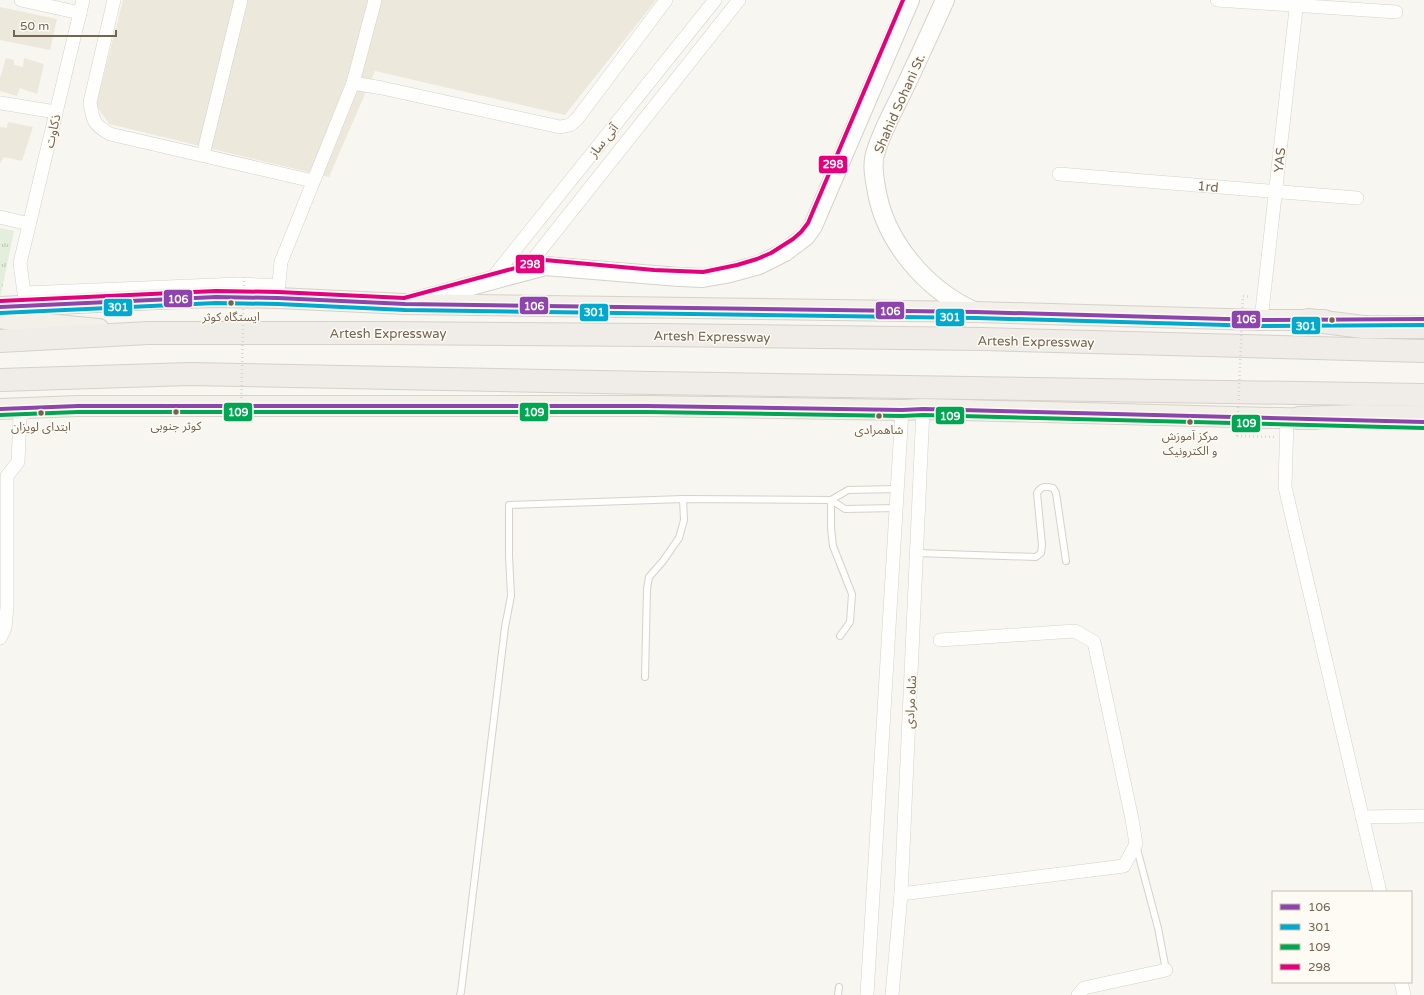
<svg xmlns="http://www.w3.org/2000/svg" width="1424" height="995" font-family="'Varela Round','Noto Sans Arabic',sans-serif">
<defs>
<pattern id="park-tufts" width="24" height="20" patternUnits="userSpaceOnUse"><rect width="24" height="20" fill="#e4eedc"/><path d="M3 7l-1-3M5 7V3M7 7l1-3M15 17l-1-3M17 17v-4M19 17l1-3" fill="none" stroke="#bdc4b5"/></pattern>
</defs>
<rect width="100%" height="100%" fill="#f8f6f0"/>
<g fill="#ede8dc">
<polygon points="123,0 656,0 565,115 375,71 329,177 109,124 96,105"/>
<polygon points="0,7 57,19 50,50 0,40"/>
<polygon points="6,58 14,60 14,65 23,67 24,58 44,64 37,94 20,88 17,96 0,91 0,78"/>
<polygon points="8,122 33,127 22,161 4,157 0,163 0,127 7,128"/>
</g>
<polygon fill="url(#park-tufts)" points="0,228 14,231 0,298"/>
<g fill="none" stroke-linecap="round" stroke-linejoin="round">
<defs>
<g id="lane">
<polyline points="831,500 831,528 833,546 852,594 850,622 840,636"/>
<polyline points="831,500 845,509 896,508"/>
<path d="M917,553L1036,557L1041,553L1042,545L1037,493C1041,486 1045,486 1053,488L1056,493L1066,561"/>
<polyline points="645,677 647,589 649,577 663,561 679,538 684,520 683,499"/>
<polyline points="1136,845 1158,928 1166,970"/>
<polyline points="460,995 461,992 505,627 511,596 509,556 509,505 683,499 831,500 848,490 897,489"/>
<polyline points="838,995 839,987"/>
</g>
<g id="street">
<polyline points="21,0 80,13"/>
<polyline points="83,0 20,263 24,293 239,284 278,286"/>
<path d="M114,0L90,102C93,121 93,124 110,134L313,181"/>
<polyline points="1217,0 1396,12"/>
<polyline points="353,83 382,88 560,127 570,125 577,119 666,0"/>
<polyline points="0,103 56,112"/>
<polyline points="203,155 241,0"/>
<polyline points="1059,174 1357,198"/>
<polyline points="0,217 29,224"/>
<polyline points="524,271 739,0"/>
<polyline points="490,281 715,0"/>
<polyline points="278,293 281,262 353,83 375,0"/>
<polyline points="1261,320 1297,0"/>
<polyline points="1287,418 1285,487 1380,892"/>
<polyline points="0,638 5,628 7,607 7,476 18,462 20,416 33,408"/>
<polyline points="1362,817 1424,816"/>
<polyline points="901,894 1124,866 1136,844 1132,819 1094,642 1075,631 940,640"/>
<polyline points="1401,982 1404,995"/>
<polyline points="867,995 902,410"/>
<polyline points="892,995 901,894 923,409"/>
<polyline points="1078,995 1084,988 1166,970"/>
</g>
<g id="secondary">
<path d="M945,0C931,31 917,62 902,93C892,113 881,133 875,154C872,164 874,176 876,187C884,241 926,290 976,312"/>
<polyline points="416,301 545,266 679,277 703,278 726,274 759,265 785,252 806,236 813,226 910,0"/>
</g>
<g id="primary">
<polyline points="0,307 155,299 216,297 278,298 405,304 976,312 1261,320 1324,320"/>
<polyline points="0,318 15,321 99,329"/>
<polyline points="0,409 78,406 647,406 902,410 923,409 1316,419"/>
</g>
<g id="highway">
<polyline points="1308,320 1363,327 1424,327"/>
<polyline points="0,341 148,333 381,333 654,335 983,339 1424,351"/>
<polyline points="0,380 190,374 653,383 1424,395"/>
<polyline points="1299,418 1358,416 1424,417"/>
</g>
</defs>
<use href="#lane" stroke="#d5d2cb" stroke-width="8"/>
<use href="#street" stroke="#d5d2cb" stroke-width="14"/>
<use href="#secondary" stroke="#d6d2cb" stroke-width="20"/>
<use href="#primary" stroke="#d6d1ca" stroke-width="22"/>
<use href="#highway" stroke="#d6d1ca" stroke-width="24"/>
<g stroke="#dad6d0" stroke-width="2.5" stroke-dasharray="1 3" stroke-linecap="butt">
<polyline points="1243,296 1251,297"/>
<polyline points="1237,436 1275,437"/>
</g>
<use href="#lane" stroke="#fefefd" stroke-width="6"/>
<use href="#street" stroke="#fefefd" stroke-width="13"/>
<use href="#secondary" stroke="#fefefd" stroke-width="18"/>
<use href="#primary" stroke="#f2f0e8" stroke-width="20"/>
<use href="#highway" stroke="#f0ece8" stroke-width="22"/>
<g stroke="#dad6d0" stroke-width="2.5" stroke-dasharray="1 3" stroke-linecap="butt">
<polyline points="241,418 244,277"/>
<polyline points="1237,436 1243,296"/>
</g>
<defs>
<g id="bus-1">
<polyline points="0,307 216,297 278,298 405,304 976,312 1261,320 1424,319"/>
<polyline points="0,409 78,406 647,406 902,410 923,409 1424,422"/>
</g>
<polyline id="bus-2" points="0,313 216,303 278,304 405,310 976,318 1261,326 1424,325"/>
<polyline id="bus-3" points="0,415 78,412 647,412 902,416 923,415 1424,428"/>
<polyline id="bus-4" points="0,301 216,291 278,292 404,298 545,260 654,270 703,272 737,265 757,259 771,253 793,239 801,232 808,223 903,0"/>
</defs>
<use href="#bus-1" stroke="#fdfbf3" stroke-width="7"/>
<use href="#bus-2" stroke="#fdfbf3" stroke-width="7"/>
<use href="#bus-3" stroke="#fdfbf3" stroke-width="7"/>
<use href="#bus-4" stroke="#fdfbf3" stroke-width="7"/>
<use href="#bus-1" stroke="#8e44ad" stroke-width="4"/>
<use href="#bus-2" stroke="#00a9ce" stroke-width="4"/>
<use href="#bus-3" stroke="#00a651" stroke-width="4"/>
<use href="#bus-4" stroke="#e5007d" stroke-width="4"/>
</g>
<g fill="#746452" stroke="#fdfbf3" stroke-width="1.5">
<circle cx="231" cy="303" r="3.5"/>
<circle cx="1332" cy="320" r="3.5"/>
<circle cx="176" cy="412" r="3.5"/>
<circle cx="41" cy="413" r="3.5"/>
<circle cx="879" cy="416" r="3.5"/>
<circle cx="1190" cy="422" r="3.5"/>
</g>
<g text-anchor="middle" stroke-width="3" stroke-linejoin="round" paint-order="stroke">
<g font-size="12" fill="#746452" stroke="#fdfbf3">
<text x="231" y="321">ایستگاه کوثر</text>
<text x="176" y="430">کوثر جنوبی</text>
<text x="41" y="431">ابتدای لویزان</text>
<text x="879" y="434">شاهمرادی</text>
<text x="1190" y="440">مرکز آموزش<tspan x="1190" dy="15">و الکترونیک</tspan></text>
</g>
<g font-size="13" fill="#746452" stroke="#fdfbf3">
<text transform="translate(899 103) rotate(-66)" y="5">Shahid Sohani St.</text>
<text transform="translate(52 131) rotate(-77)" y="5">ذکاوت</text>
<text transform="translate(603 140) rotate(-51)" y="5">آتی ساز</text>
<text transform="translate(1279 160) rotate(-84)" y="5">YAS</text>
<text transform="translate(1208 186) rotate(5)" y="5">1rd</text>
<text x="388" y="338">Artesh Expressway</text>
<text transform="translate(712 336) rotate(1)" y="5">Artesh Expressway</text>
<text transform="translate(1036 341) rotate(1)" y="5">Artesh Expressway</text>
<text transform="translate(910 702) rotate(-87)" y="5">شاه مرادی</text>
</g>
</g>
<g stroke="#fdfbf3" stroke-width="1.5">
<rect x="818" y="155" width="30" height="19" rx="4" fill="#e5007d"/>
<rect x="515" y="254" width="30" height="20" rx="4" fill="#e5007d"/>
<rect x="163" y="289" width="30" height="19" rx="4" fill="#8e44ad"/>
<rect x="519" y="296" width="30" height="19" rx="4" fill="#8e44ad"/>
<rect x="103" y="298" width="30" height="19" rx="4" fill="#00a9ce"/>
<rect x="875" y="301" width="30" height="19" rx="4" fill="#8e44ad"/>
<rect x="579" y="303" width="30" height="19" rx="4" fill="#00a9ce"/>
<rect x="935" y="308" width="30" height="19" rx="4" fill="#00a9ce"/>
<rect x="1231" y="310" width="30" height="19" rx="4" fill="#8e44ad"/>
<rect x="1291" y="316" width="30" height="19" rx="4" fill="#00a9ce"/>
<rect x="223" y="402" width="30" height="20" rx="4" fill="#00a651"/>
<rect x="519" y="402" width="30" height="20" rx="4" fill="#00a651"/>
<rect x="935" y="406" width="30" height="19" rx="4" fill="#00a651"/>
<rect x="1231" y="414" width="30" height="19" rx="4" fill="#00a651"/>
</g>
<g font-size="11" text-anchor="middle" font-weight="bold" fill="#fff">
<text x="833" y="168">298</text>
<text x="530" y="268">298</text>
<text x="178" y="303">106</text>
<text x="534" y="310">106</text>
<text x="118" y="311">301</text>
<text x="890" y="315">106</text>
<text x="594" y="316">301</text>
<text x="950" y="321">301</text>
<text x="1246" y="323">106</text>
<text x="1306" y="330">301</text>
<text x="238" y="416">109</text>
<text x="534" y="416">109</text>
<text x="950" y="420">109</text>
<text x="1246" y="427">109</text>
</g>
<rect x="1272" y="891" width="140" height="92" fill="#fdfbf3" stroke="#c6bfb3"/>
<rect x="1280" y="904" width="20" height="6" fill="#8e44ad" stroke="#c6bfb3"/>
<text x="1308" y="911" font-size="12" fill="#746452">106</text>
<rect x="1280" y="924" width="20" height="6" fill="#00a9ce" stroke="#c6bfb3"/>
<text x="1308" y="931" font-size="12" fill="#746452">301</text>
<rect x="1280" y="944" width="20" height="6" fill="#00a651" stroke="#c6bfb3"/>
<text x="1308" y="951" font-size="12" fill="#746452">109</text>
<rect x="1280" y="964" width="20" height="6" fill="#e5007d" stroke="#c6bfb3"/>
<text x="1308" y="971" font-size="12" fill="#746452">298</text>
<path d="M14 30v6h102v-6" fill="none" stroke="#746452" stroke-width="2"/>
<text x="20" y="30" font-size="12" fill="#746452" stroke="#fdfbf3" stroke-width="3" paint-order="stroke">50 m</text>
</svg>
